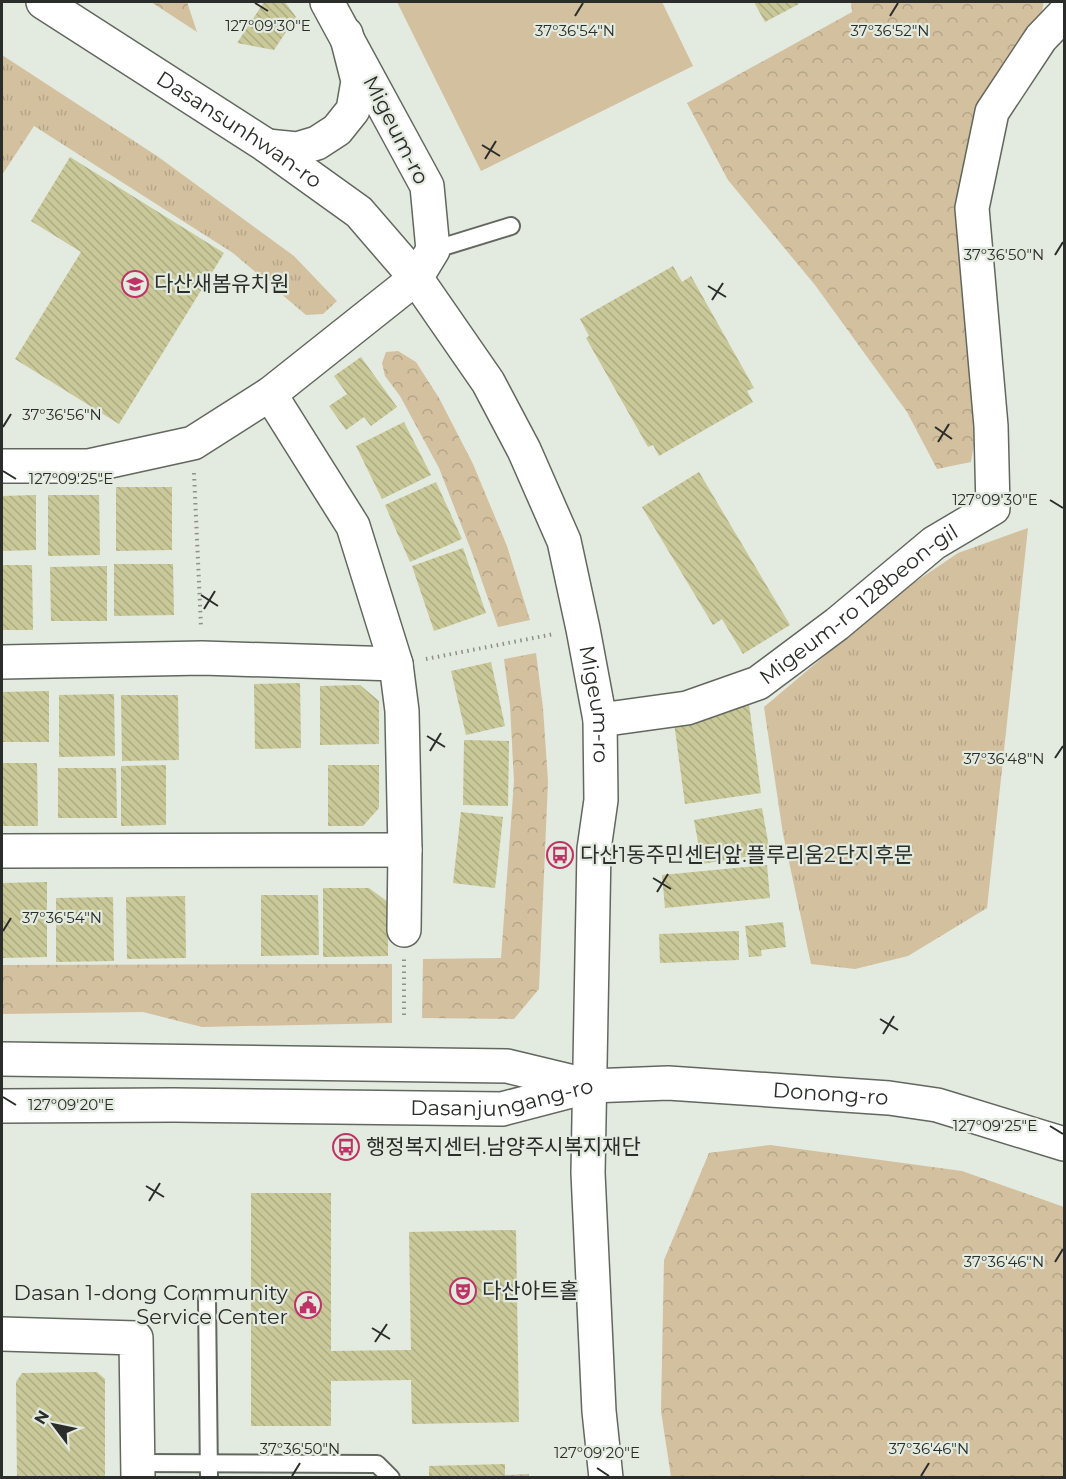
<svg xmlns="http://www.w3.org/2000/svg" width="1066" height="1479" font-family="Montserrat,'Noto Sans KR',sans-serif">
<defs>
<pattern id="grass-tufts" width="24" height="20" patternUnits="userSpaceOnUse" patternTransform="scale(1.5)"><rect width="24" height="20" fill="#d3c09f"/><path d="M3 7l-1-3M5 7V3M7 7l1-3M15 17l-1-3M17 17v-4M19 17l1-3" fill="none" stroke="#b5a589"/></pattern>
<pattern id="forest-crowns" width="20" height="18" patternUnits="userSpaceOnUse" patternTransform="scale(1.5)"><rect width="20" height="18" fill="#d3c09f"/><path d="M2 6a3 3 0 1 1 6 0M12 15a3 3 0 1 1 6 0" fill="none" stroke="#b5a589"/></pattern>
<pattern id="building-back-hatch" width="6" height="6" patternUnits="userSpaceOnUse" patternTransform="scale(1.5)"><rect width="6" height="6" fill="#c9c898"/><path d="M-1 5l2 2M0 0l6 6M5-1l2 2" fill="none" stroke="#adac83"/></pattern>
</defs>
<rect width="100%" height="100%" fill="#e3eadf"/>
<g fill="url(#grass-tufts)">
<polygon points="2,55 157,156 294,256 337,301 323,314 306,315 233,253 34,126 2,175"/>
<polygon points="1028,528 987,908 908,956 855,969 811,964 783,834 764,707 899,593 958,553"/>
</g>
<g fill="url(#forest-crowns)">
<polygon points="151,2 187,2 197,32"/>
<polygon points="851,2 1044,2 1040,19 981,112 978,420 971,462 937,469 907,412 815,285 728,180 687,103 852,12"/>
<polygon points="398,351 416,362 439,398 473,464 507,546 530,620 498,627 471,550 439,468 400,396 385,376 382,363 386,352"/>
<polygon points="536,653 543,708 548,781 539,989 514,1019 422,1018 423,959 501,958 514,781 510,706 504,659"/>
<polygon points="392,964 392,1023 202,1027 143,1012 2,1014 2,965"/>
<polygon points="770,1145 962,1171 1064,1207 1064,1477 671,1477 661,1411 664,1260 709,1153"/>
</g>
<polygon fill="#d3c09f" points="397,2 662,2 693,66 481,171"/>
<g fill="url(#building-back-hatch)">
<polygon points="264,2 285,2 296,17 274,50 237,43"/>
<polygon points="754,2 798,2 799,4 765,22"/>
<polygon points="70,157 224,253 119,424 15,359 81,252 31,221"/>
<polygon points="673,266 682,282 691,276 754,388 747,391 753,402 659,456 653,445 648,447 586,338 589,336 580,319"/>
<polygon points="361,357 397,407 371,426 364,417 346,430 329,406 347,394 334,376"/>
<polygon points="404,422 431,475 382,499 356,446"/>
<polygon points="699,472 790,625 743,654 722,619 713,625 642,507"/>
<polygon points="436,482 462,539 410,562 385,505"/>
<polygon points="116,487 172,487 172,550 116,551"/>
<polygon points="36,495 36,550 2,551 2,496"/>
<polygon points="48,495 99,495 100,555 48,556"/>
<polygon points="463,548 486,613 434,631 412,566"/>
<polygon points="114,564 173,564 174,615 114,616"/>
<polygon points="2,565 32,565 33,630 2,630"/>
<polygon points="107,566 107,621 51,621 50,567"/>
<polygon points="491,662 505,726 466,735 451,671"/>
<polygon points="300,683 301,748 255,749 254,684"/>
<polygon points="360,685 379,701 379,744 320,745 320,686"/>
<polygon points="49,691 49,742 2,742 2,692"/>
<polygon points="114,694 115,756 59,757 59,695"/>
<polygon points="121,695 178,695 179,760 122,761"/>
<polygon points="749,704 761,793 685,804 673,715"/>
<polygon points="464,740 509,741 508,806 463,805"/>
<polygon points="2,763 37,763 38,826 3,826 2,825"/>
<polygon points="166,765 166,825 121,826 121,766"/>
<polygon points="328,765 379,765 379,808 363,826 328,826"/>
<polygon points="58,768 116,768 117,818 58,818"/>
<polygon points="762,808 770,853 702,864 694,820"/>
<polygon points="461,812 503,817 495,888 453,883"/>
<polygon points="767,865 770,898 665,908 662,875"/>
<polygon points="47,882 47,957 2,958 2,883"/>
<polygon points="323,888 369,888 388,902 388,956 323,957"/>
<polygon points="261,895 318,895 319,955 261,956"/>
<polygon points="185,896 186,958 127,959 126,897"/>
<polygon points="113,897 114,961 56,962 56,898"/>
<polygon points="783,922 786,947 761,950 762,956 749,957 745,926"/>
<polygon points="739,931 739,960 660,963 659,934"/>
<polygon points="251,1193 331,1193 331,1351 411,1350 409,1232 516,1230 519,1422 412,1424 411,1380 331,1381 331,1426 251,1426"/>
<polygon points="97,1372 105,1379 105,1478 17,1478 16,1382 22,1373"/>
<polygon points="505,1464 505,1475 529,1474 529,1478 429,1478 429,1466"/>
</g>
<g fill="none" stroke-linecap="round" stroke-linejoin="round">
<defs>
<g id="lane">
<polyline points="433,250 511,226"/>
<polyline points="207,1299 209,1478"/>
<polyline points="138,1463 377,1464 391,1478"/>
</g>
<g id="street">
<polyline points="270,394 353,526 396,664 402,711 405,850 404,930"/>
<polyline points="2,466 88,466 193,443 270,394 416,278 433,250 427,186 327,2"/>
<polyline points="2,662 202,658 396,664"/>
<path id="s1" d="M600,720L687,708L758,683L837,624L934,543L993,508L991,426L972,208L992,112L1041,38L1064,14"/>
<polyline points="2,851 405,850"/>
<polyline points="2,1334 136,1338 138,1478"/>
</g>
<g id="secondary">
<path id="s2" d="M43,2L267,146L359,212L416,278L488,382L524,450L564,541L583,629L600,720L601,800L594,849L588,1173L599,1411L606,1478"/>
<polyline points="267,146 297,149 317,143 337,130 353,110 358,81 346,34"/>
<polyline points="2,1059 507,1066 586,1085"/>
<path id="s3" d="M2,1106L174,1105L502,1109L590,1086L668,1083L889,1098L937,1105L1064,1144"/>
</g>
</defs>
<use href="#lane" stroke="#62685f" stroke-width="20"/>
<use href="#street" stroke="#62685f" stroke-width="36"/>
<use href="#secondary" stroke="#62685f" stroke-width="36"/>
<g stroke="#8c9189" stroke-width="4" stroke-dasharray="1.5 4.5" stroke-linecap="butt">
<polyline points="194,473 201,627"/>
<polyline points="426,659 554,634"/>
<polyline points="404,1015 404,959"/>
</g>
<use href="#lane" stroke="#fff" stroke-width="16"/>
<use href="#street" stroke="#fff" stroke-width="33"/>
<use href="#secondary" stroke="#fff" stroke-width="33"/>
</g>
<path fill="none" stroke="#2a2d29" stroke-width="2" d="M255,3L268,11M575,16L583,3M890,16L898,3M482,145L500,156M485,159L496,141M1055,255L1063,242M708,286L726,297M712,300L723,283M3,427L11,414M935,427L952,439M938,442L949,424M3,471L16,479M1050,500L1063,508M201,595L218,606M204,609L215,591M427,736L445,747M430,751L441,733M1055,758L1063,746M653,878L671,889M657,892L668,874M3,931L11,918M880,1019L898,1030M883,1034L894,1016M3,1097L16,1105M1050,1126L1063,1134M146,1186L164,1197M149,1201L160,1183M1055,1262L1063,1249M372,1328L390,1339M375,1342L387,1324M597,1468L609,1476M292,1476L300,1463M921,1476L929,1463"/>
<defs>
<symbol id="school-ring" viewBox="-11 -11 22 22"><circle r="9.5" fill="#e3eadf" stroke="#bf3265" stroke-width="1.5"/><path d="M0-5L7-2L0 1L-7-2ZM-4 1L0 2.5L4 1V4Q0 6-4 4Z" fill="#bf3265"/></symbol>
<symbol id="bus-ring" viewBox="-11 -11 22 22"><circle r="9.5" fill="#e3eadf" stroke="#bf3265" stroke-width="1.5"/><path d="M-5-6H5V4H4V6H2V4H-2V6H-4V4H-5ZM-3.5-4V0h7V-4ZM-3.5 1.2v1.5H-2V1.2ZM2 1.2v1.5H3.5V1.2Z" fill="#bf3265"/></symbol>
<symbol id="theatre-ring" viewBox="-11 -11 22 22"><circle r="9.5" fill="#e3eadf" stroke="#bf3265" stroke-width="1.5"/><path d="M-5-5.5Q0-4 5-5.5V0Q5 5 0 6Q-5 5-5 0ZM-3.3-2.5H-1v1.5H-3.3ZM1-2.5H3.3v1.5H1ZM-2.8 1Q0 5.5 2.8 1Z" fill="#bf3265"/></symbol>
<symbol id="civic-ring" viewBox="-11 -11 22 22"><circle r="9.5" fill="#e3eadf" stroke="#bf3265" stroke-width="1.5"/><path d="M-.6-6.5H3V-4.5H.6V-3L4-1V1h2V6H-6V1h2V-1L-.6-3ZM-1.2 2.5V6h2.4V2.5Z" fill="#bf3265"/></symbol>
</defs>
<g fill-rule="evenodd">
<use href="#school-ring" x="120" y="269" width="30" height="30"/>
<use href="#bus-ring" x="545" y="840" width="30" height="30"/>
<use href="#bus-ring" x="331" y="1132" width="30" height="30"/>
<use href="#theatre-ring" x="448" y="1276" width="30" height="30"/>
<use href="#civic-ring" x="293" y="1290" width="30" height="30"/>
</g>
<g text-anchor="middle" stroke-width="4.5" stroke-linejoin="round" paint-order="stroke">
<g font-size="21" fill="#2a2d29" stroke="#e3eadf">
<text dy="7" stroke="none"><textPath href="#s2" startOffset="234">Dasansunhwan-ro</textPath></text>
<text transform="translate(396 130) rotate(63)" y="7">Migeum-ro</text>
<text dy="7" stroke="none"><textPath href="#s1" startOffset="291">Migeum-ro 128beon-gil</textPath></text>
<text dy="7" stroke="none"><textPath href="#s2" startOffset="936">Migeum-ro</textPath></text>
<text dy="7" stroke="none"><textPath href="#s3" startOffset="501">Dasanjungang-ro</textPath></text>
<text dy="7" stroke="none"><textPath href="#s3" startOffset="832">Donong-ro</textPath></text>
</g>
<g font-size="21" fill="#2a2d29" stroke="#e3eadf" text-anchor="start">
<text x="154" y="291">다산새봄유치원</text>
<text x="580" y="862">다산1동주민센터앞.플루리움2단지후문</text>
<text x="366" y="1154">행정복지센터.남양주시복지재단</text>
<text x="482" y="1298">다산아트홀</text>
<text x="288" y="1300" text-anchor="end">Dasan 1-dong Community<tspan x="288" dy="24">Service Center</tspan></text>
</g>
</g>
<g font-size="15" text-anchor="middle" fill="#2a2d29" stroke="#e3eadf" stroke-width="4.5" stroke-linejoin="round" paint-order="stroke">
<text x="268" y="31">127°09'30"E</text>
<text x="575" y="36">37°36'54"N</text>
<text x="890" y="36">37°36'52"N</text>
<text x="1004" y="260">37°36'50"N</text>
<text x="62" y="420">37°36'56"N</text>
<text x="71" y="484">127°09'25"E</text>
<text x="995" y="505">127°09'30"E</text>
<text x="1004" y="764">37°36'48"N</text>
<text x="62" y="923">37°36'54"N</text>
<text x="71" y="1110">127°09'20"E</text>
<text x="995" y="1131">127°09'25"E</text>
<text x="1004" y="1267">37°36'46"N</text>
<text x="300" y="1454">37°36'50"N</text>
<text x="929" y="1454">37°36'46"N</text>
<text x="597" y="1458">127°09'20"E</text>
</g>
<rect width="1066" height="1479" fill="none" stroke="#2a2d29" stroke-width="6"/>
<g transform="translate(54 1425) rotate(302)" stroke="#e3eadf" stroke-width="4.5" paint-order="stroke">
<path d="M0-4.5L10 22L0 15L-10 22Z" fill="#2a2d29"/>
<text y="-9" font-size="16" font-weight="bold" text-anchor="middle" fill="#2a2d29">N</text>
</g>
</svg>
